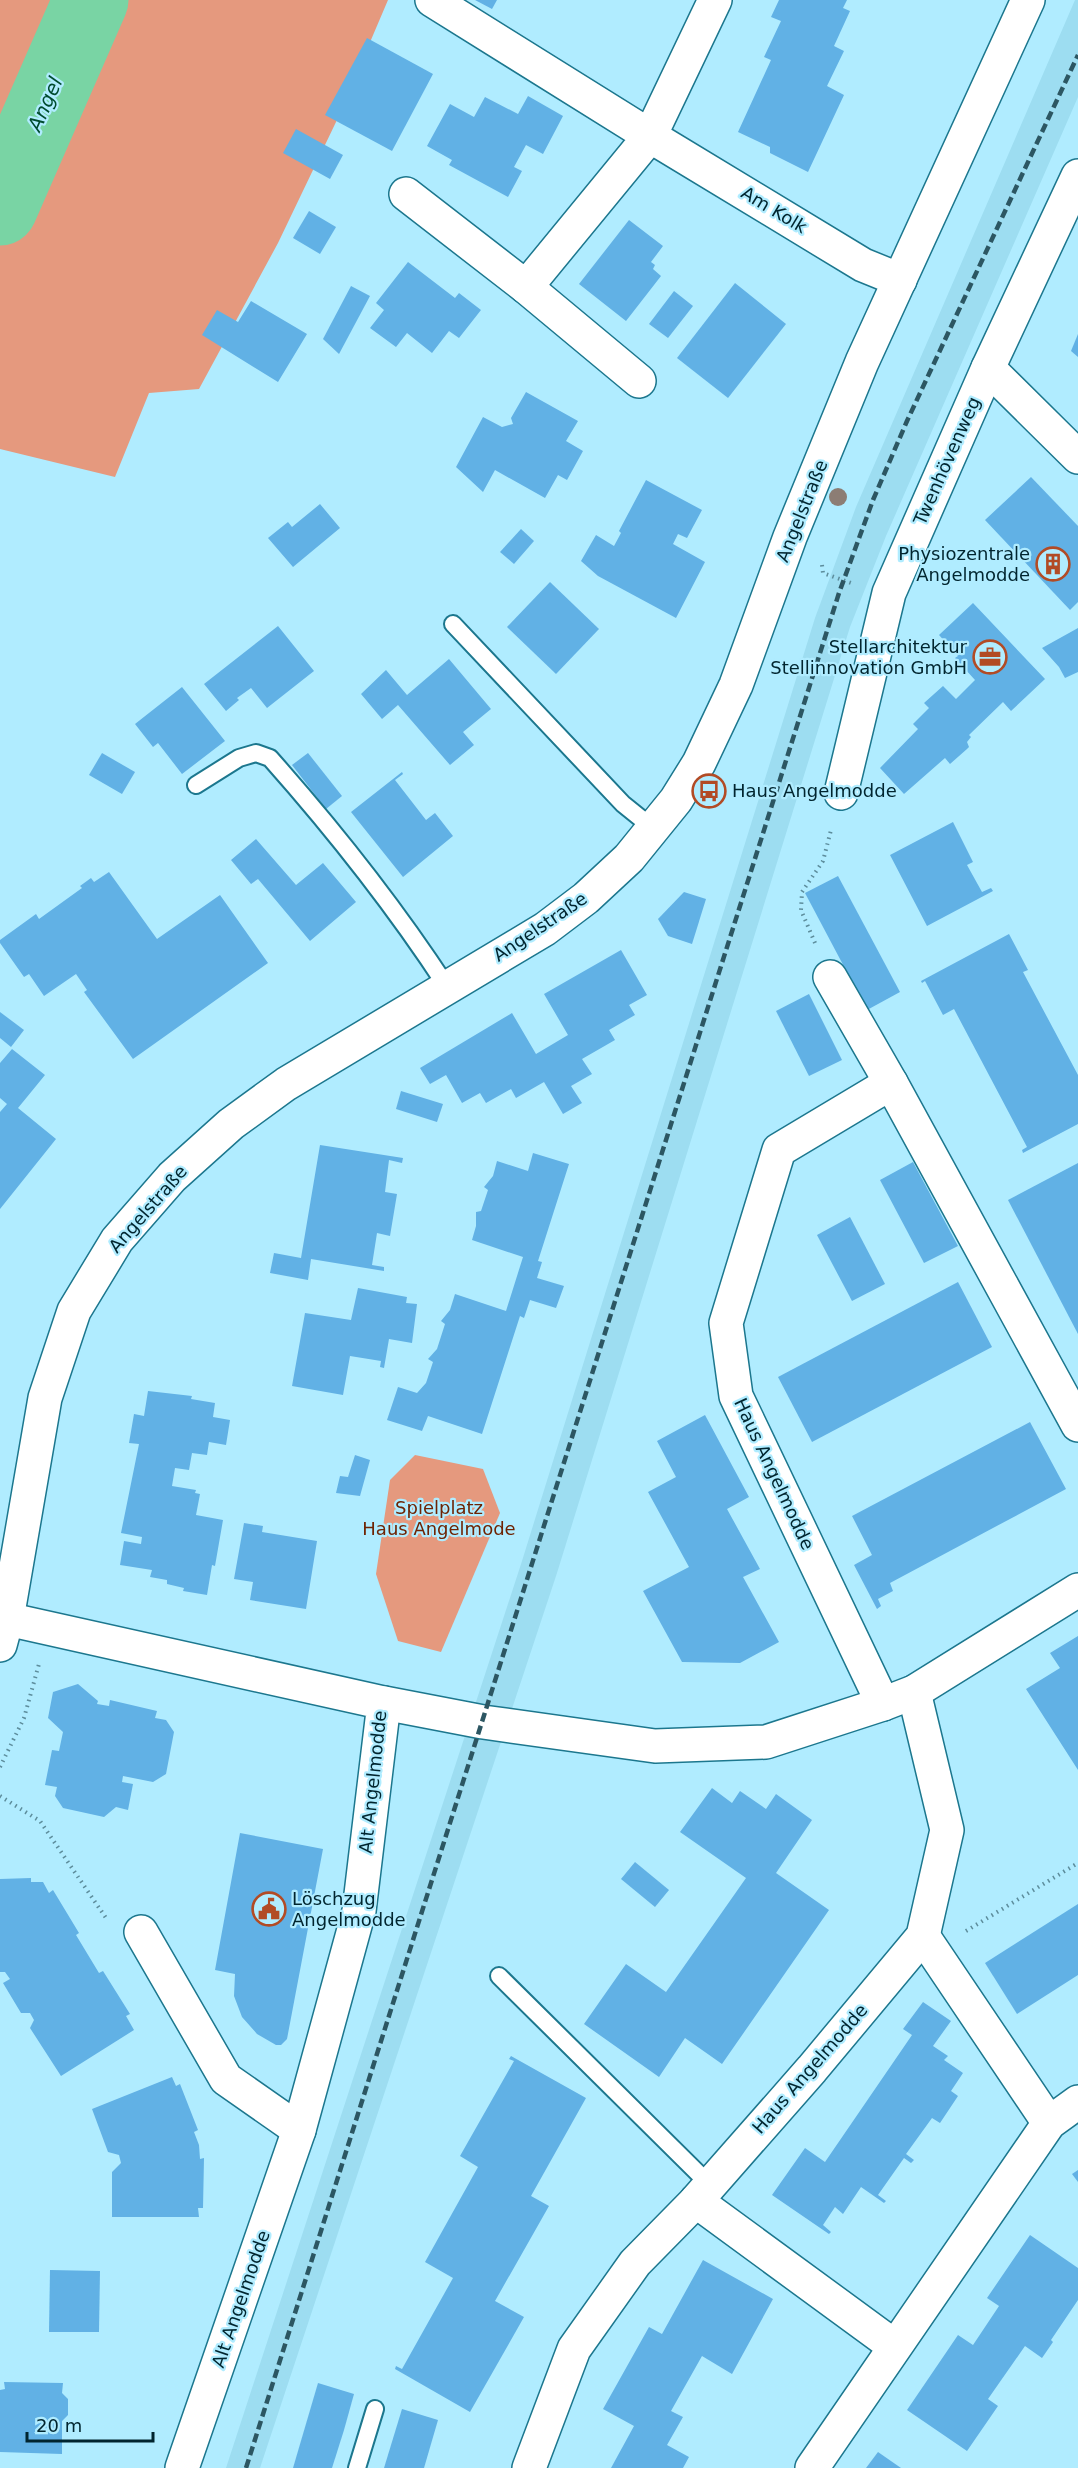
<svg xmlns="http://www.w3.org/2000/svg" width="1078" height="2468" font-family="'DejaVu Sans',sans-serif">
<rect width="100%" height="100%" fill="#b0ecff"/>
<polygon fill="#9dddf1" points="1075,0 1078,0 1078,97 886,536 850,627 557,1573 260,2468 226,2468 522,1561 815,618 856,507"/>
<g fill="#e5997e">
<polygon points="0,0 388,0 336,122 278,243 199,389 149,393 115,477 0,449"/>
<polygon points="415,1455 483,1469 500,1513 441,1652 398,1641 376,1574 390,1480"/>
</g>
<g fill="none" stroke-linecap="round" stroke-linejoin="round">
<polyline stroke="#79d4a4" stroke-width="75" points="0,208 91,0"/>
</g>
<g fill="#61b1e5">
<polygon points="475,0 497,0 492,9"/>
<polygon points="779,0 847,0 843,8 850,11 834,46 844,51 827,86 844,95 808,172 770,153 770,147 738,132 771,60 764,57 781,21 771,17"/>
<polygon points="367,38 433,74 392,151 325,115"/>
<polygon points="528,96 563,116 543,154 526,145 514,167 522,171 508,197 449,165 452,160 427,146 450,104 474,117 485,97 518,114"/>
<polygon points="296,129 343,155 330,179 283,153"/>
<polygon points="309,211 336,227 320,254 293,238"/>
<polygon points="629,220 663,246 651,262 655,265 653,269 661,276 626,321 579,284"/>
<polygon points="408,262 455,298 459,293 481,310 459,338 449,331 432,353 407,333 396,347 370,328 384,310 376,303"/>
<polygon points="735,283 786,324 728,398 677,358"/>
<polygon points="351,286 370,296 339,354 323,339"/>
<polygon points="674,291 693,306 668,338 649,324"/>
<polygon points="251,301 307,334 278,382 202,335 217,310 238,322"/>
<polygon points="1078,334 1078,357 1071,351"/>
<polygon points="526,392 578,421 566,441 583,451 567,480 558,475 545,498 495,470 483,492 456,467 483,417 502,427 513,424 511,418"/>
<polygon points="1031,477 1078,526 1078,602 1070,610 985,520"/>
<polygon points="646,480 702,510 687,538 678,534 673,544 705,562 676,618 598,576 581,561 596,535 614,546 621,533 619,531"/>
<polygon points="320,504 340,528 293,567 268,538 288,522 292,527"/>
<polygon points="521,529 534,541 514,564 500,552"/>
<polygon points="550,582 599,629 556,674 507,627"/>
<polygon points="973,603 1045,679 1011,711 1003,702 969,735 971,737 967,742 969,747 967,749 950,764 945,758 904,794 880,768 918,729 913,724 929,708 924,703 943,686 956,699 975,680 955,658 958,656 939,635"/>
<polygon points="278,626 314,671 267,708 251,688 237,698 239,700 226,711 204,684"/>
<polygon points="1078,628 1078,672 1065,678 1059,667 1042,648"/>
<polygon points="449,659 491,709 463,732 474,745 450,765 398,705 382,719 361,694 386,670 407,695"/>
<polygon points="182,687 225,741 182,774 158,743 153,747 135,724"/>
<polygon points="102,753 135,772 122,794 89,775"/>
<polygon points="308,753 342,796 326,809 292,765"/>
<polygon points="402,772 403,774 395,780 426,820 435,813 453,836 403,877 351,812"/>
<polygon points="953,822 973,862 967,865 982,892 991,888 993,891 927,926 890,855"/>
<polygon points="256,839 296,885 323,863 356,902 310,941 258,879 251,884 231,860"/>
<polygon points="109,872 157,939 220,895 268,963 133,1059 84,992 87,990 76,974 44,996 29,974 24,977 0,943 0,940 36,914 39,919 82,888 80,886 91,878 94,882"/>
<polygon points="838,876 900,992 867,1010 805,893"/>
<polygon points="684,892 706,899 692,944 668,936 658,919"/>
<polygon points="1009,934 1028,970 1023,972 1078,1075 1078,1124 1023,1153 1022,1150 1027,1147 954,1009 943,1015 925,981 922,983 921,981"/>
<polygon points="621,950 647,995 629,1005 635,1015 609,1030 615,1040 582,1059 592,1074 571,1086 582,1103 563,1114 544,1082 516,1098 511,1089 486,1103 480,1093 462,1103 446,1075 430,1084 420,1068 512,1013 536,1054 568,1035 544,994"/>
<polygon points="809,994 842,1060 809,1076 776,1011"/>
<polygon points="0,1012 24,1030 11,1047 0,1038"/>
<polygon points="12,1049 45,1075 18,1108 56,1139 0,1209 0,1112 7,1104 0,1098 0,1063"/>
<polygon points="401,1091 443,1104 437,1122 396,1109"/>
<polygon points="320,1145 403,1158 402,1163 389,1160 385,1192 397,1194 390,1236 377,1233 372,1265 384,1267 384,1271 311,1259 308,1280 270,1273 274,1253 301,1258"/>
<polygon points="533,1153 569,1164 538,1261 542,1262 537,1278 564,1286 556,1308 530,1300 524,1318 520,1316 482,1434 428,1416 422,1431 387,1420 398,1387 417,1393 426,1383 433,1362 428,1359 437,1349 445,1324 441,1321 450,1310 455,1294 506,1311 523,1257 472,1240 476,1226 476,1212 481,1211 488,1190 484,1187 493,1176 497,1161 528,1171"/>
<polygon points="913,1162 958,1246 924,1263 880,1180"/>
<polygon points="1078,1163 1078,1334 1008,1200"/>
<polygon points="850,1217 885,1284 852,1301 817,1235"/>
<polygon points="958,1282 992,1347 812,1442 778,1377"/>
<polygon points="358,1288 407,1297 406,1303 417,1304 412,1343 389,1339 384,1368 380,1367 381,1361 350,1356 343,1395 292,1386 305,1313 351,1320"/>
<polygon points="148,1391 192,1396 191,1399 215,1403 213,1417 230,1420 226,1445 209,1442 207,1455 192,1453 189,1470 175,1468 172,1486 196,1490 195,1493 200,1494 196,1515 223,1520 215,1566 212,1565 207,1595 183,1591 184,1588 167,1584 167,1580 150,1577 152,1570 120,1565 124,1541 141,1544 142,1537 121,1533 139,1444 129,1443 134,1414 144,1416"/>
<polygon points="705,1415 749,1497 727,1509 760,1569 743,1577 779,1642 740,1663 682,1662 643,1591 689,1567 648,1492 676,1477 657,1441"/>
<polygon points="1030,1422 1066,1489 890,1583 893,1591 878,1599 881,1606 877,1609 854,1565 872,1555 852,1516"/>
<polygon points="355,1455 370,1460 360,1496 336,1493 340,1476 348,1477"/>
<polygon points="244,1523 263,1526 262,1532 317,1541 306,1609 250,1600 253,1582 234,1579"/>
<polygon points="1078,1636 1078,1770 1026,1689 1060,1668 1050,1653"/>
<polygon points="78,1684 98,1701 97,1704 109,1706 110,1700 157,1711 155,1718 166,1720 174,1732 166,1774 153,1782 123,1776 122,1782 133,1784 128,1810 116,1807 104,1817 63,1808 55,1796 57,1787 45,1785 52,1750 59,1751 63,1732 48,1718 53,1692"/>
<polygon points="712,1788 732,1803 740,1791 766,1809 776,1794 812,1820 776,1873 829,1910 722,2064 685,2038 659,2077 584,2024 626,1964 666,1992 746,1878 680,1832"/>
<polygon points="240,1833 323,1849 287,2039 281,2045 276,2045 257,2034 242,2017 234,1996 235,1974 215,1970"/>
<polygon points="635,1862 669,1890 655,1907 621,1879"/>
<polygon points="31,1878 31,1882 43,1882 49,1893 53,1890 79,1933 76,1935 99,1973 103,1971 130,2014 126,2016 134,2030 61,2076 30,2028 34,2020 30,2013 21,2013 3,1983 10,1979 5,1972 0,1972 0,1879"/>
<polygon points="1078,1904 1078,1975 1017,2014 985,1963"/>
<polygon points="923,2002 951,2021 933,2046 948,2056 944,2060 963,2073 951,2091 958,2096 940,2123 932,2118 906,2154 914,2160 911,2163 904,2158 878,2195 886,2201 884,2203 861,2187 843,2214 835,2207 823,2225 831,2232 829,2234 772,2195 805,2148 825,2162 912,2035 903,2029"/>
<polygon points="511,2056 586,2098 531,2196 549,2206 495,2301 524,2317 470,2412 395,2369 396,2366 402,2369 453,2278 425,2262 478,2167 460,2156 514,2061 509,2059"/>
<polygon points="172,2077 176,2086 180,2084 198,2130 194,2132 199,2145 200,2159 204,2158 203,2208 198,2208 199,2217 112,2217 112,2172 121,2163 119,2155 108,2152 92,2109"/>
<polygon points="1078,2170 1078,2182 1072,2174"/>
<polygon points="1030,2235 1078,2268 1078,2300 1051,2340 1053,2342 1042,2358 1025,2346 988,2399 998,2406 967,2451 907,2410 958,2335 973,2345 999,2306 987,2298"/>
<polygon points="703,2260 773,2299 732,2374 702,2356 671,2411 683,2417 667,2445 689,2457 683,2468 611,2468 634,2426 603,2409 649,2327 662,2334"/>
<polygon points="50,2270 100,2271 99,2332 49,2332"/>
<polygon points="4,2382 63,2383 62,2393 68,2399 68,2415 62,2421 62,2454 0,2452 0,2390 5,2389"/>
<polygon points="318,2383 354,2394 344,2430 332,2468 293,2468"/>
<polygon points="402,2409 438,2420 424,2468 384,2468"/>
<polygon points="878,2452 901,2468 866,2468"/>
</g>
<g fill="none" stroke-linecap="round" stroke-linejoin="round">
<defs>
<g id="lane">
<polyline points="453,624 623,804 654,829"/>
<path d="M196,785L239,758L256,753L270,758C333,829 396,909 447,987"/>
<polyline points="499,1976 710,2185"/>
<polyline points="357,2468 375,2409"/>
</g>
<g id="street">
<polyline points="715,0 650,136 863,265 900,280"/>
<polyline points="406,194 526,287 650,136 432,0"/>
<polyline points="526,287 639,381"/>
<polyline points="988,368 1078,457"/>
<polyline points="841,793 889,593 988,368 1078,176"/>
<polyline points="830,977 891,1083"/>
<polyline points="7,1619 384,1703 359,1911 299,2130 182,2468"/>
<polyline points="384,1703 483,1722 655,1746 766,1742 883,1704 914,1692 1078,1590"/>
<polyline points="883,1704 736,1396 726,1323 779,1150 891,1083 1078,1425"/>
<polyline points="141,1932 226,2079 299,2130"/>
<polyline points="923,1936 1049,2123"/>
<polyline points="696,2201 894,2346"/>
<polyline points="529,2468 574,2349 635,2263 696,2201 812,2069 923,1936 947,1830 914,1692"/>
<polyline points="812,2468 1049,2123 1078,2102"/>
</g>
<polyline id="secondary" points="0,1645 7,1619 45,1398 74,1311 117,1240 172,1177 231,1124 286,1084 545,929 586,898 629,858 676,800 699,763 736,685 790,537 862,362 1028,0"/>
</defs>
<use href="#lane" stroke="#1c778e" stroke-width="20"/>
<use href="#street" stroke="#1c778e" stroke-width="36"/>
<use href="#secondary" stroke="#1c778e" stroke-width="36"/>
<g stroke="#5d8d9c" stroke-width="4" stroke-dasharray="1.5 4.5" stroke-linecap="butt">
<polyline points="822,565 823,573 854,584"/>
<polyline points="815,943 801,910 802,892 823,861 831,830"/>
<polyline points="0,1767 24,1718 39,1664"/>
<polyline points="0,1796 40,1821 106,1918"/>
<polyline points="966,1931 1078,1863"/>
</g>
<use href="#lane" stroke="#fff" stroke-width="16"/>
<use href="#street" stroke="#fff" stroke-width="33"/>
<use href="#secondary" stroke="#fff" stroke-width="33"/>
<polyline stroke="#2c5662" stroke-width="4.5" stroke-dasharray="9 4.5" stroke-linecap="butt" points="246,2468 839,593 873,500 907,421 1078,55"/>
</g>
<circle fill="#8c7d74" cx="838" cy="497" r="9"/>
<defs>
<symbol id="building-ring" viewBox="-11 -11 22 22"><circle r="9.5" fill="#b0ecff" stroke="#b24b25" stroke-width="1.5"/><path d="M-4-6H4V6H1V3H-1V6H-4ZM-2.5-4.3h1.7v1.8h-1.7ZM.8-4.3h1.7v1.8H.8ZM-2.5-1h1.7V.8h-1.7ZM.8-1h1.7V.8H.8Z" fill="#b24b25"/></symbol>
<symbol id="office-ring" viewBox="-11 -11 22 22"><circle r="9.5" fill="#b0ecff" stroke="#b24b25" stroke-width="1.5"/><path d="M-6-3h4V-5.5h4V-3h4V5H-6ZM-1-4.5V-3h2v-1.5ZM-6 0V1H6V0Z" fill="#b24b25"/></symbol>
<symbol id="bus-ring" viewBox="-11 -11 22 22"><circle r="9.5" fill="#b0ecff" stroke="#b24b25" stroke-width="1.5"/><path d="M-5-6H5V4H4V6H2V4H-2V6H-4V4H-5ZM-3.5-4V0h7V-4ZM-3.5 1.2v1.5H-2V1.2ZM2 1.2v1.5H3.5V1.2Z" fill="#b24b25"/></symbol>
<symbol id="civic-ring" viewBox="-11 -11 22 22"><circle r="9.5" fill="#b0ecff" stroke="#b24b25" stroke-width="1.5"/><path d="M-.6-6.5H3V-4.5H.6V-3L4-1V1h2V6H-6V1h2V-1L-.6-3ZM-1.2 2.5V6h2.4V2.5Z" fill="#b24b25"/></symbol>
</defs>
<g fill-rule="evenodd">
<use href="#building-ring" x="1034" y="545" width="38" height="38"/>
<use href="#office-ring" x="971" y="638" width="38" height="38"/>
<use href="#bus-ring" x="690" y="772" width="38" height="38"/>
<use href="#civic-ring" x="250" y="1890" width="38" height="38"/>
</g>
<g text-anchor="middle" stroke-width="4.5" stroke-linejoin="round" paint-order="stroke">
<g font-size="18" fill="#01252f" stroke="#b0ecff">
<text transform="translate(774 210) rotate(31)" y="6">Am Kolk</text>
<text transform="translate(947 461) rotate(-66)" y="6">Twenhövenweg</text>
<text transform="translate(802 511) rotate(-68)" y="6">Angelstraße</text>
<text transform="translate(540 927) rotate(-34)" y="6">Angelstraße</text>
<text transform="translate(148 1209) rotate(-49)" y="6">Angelstraße</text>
<text transform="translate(774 1474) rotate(65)" y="6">Haus Angelmodde</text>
<text transform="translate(373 1782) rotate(-84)" y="6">Alt Angelmodde</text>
<text transform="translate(810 2069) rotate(-49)" y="6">Haus Angelmodde</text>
<text transform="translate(241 2299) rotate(-71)" y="6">Alt Angelmodde</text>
</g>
<g font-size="18" fill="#01252f" stroke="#b0ecff" text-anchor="end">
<text x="1030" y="560">Physiozentrale<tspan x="1030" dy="21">Angelmodde</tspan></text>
<text x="967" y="653">Stellarchitektur<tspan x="967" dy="21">Stellinnovation GmbH</tspan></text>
<text x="732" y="797" text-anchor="start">Haus Angelmodde</text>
<text x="292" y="1905" text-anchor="start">Löschzug<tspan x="292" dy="21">Angelmodde</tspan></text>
</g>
<g font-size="18" fill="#6e2303" stroke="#b0ecff">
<text x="439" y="1514">Spielplatz<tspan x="439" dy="21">Haus Angelmode</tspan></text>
</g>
<g font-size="20" font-style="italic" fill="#004c2f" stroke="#b0ecff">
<text transform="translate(45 104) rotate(-66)" y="7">Angel</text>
</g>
</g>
<path d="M27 2432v9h126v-9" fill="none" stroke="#01252f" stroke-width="3"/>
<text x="36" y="2432" font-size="18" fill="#01252f" stroke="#b0ecff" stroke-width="4.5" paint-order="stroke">20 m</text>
</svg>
